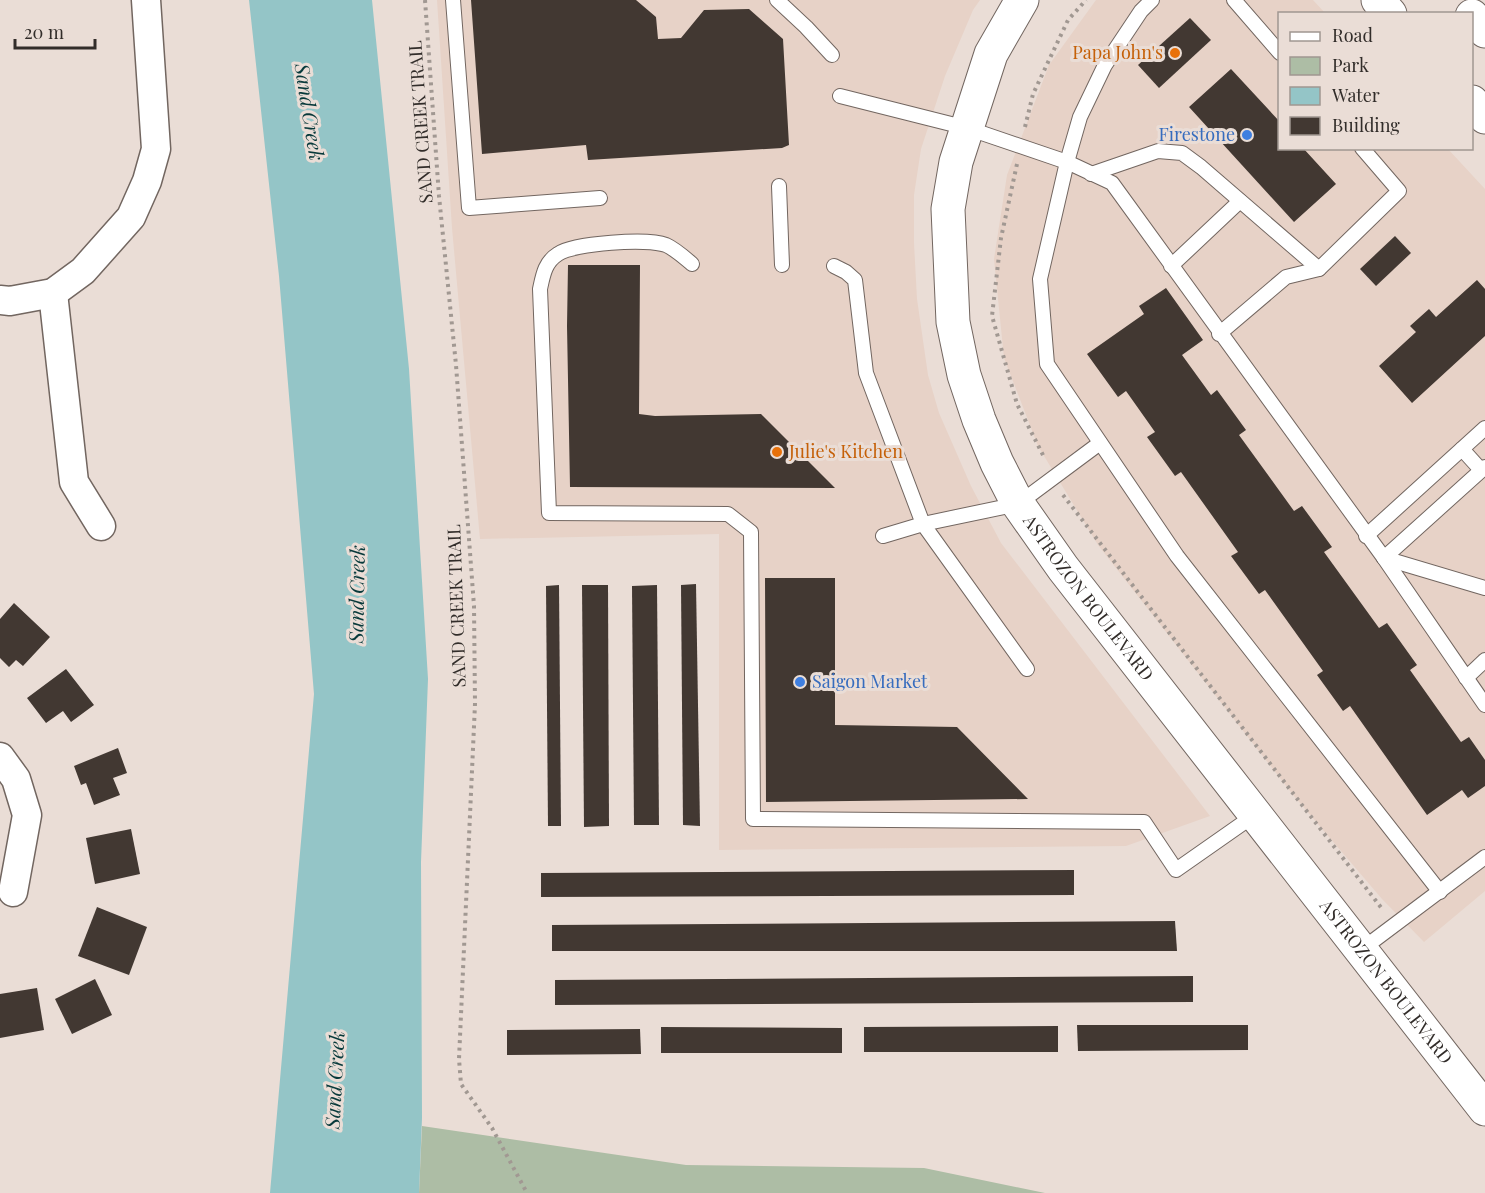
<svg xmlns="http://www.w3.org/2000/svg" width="1485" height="1193" font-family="'Playfair Display',serif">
<rect width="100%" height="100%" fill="#eaddd6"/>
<g fill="#e7d2c7">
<polygon points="437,0 980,0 973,10 945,76 921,149 914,195 914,243 917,299 928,375 939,413 971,486 1001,543 1210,816 1126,846 719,850 719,534 480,539 452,228"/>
<polygon points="1096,0 1313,0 1325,13 1280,14 1280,148 1448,149 1485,189 1485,891 1424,942 1382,899 1294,796 1098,545 1038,446 1004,358 994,259 1007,175 1049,65"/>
</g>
<polygon fill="#adbda5" points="422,1126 686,1165 924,1168 1045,1193 419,1193"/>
<polygon fill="#94c5c7" points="249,0 372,0 409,369 428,679 421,862 422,1118 419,1193 270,1193 314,694 279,276"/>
<g fill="#423832">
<polygon points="471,0 636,0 656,17 658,39 681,38 704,10 749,9 783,39 789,145 782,148 588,160 586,145 482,154"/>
<polygon points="1190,18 1211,40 1159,88 1138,65"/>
<polygon points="1231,69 1280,122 1280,148 1303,148 1336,184 1294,222 1189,107"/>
<polygon points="1395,236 1411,253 1376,286 1360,269"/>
<polygon points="568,265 640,265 639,414 655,416 761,414 835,488 570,487 567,326"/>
<polygon points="1477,280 1485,289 1485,336 1412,403 1379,366 1416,332 1410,326 1429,309 1436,317"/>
<polygon points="1166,288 1203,340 1182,355 1211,395 1217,390 1246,430 1239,435 1294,511 1302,506 1332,547 1324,552 1379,628 1387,623 1417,665 1410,670 1461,742 1469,737 1485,760 1485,786 1468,798 1462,790 1427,815 1350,706 1343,711 1317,675 1323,671 1265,590 1259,594 1231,556 1238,552 1181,472 1175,476 1147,437 1155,432 1126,391 1118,397 1087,354 1144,314 1139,306"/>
<polygon points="765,578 835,578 835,725 957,727 1028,799 766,802"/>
<polygon points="696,584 700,826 683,825 681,585"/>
<polygon points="559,585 561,826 548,826 546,586"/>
<polygon points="582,585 608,585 609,826 584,827"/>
<polygon points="657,585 659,825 634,825 632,586"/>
<polygon points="14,603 50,637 23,666 16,660 9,667 0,658 0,619"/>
<polygon points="66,669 94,705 71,722 63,711 46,723 27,698"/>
<polygon points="118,748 127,773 113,778 120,795 94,805 86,783 81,785 74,766"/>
<polygon points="131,829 140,874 95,884 86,838"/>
<polygon points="1074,870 1074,895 541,897 541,873"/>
<polygon points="97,907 147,927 129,975 78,956"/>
<polygon points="1175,921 1177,951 552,951 552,925"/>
<polygon points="1193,976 1193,1002 555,1005 555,980"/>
<polygon points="95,979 112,1015 72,1034 55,999"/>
<polygon points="37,988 44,1030 0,1038 0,994"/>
<polygon points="1077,1025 1248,1025 1248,1050 1078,1051"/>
<polygon points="1058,1026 1058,1052 864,1052 864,1027"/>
<polygon points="661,1027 842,1028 842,1053 661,1053"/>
<polygon points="640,1029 641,1054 507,1055 507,1030"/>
</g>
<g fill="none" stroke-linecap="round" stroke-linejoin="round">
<defs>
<g id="lane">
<polyline points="453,0 469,208 600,198"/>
<polyline points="777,0 806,27 832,55"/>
<polyline points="1152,0 1141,11 1105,65 1080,117 1067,162 1040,279 1047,364 1177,556 1440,892"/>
<polyline points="1234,0 1280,53"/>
<polyline points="840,96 967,128 1067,162 1112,183 1384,558 1485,705"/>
<polyline points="1091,174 1158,151 1182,153 1201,167 1319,269"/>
<polyline points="779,186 782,265"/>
<path d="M692,264C685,258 675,249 666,245C648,238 574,243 558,254C545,262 543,275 540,289L549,513L728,514L751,532L753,819L1144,822L1176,870L1256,814"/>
<polyline points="834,266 846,272 855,280 866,373 923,524 1027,669"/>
<polyline points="1171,266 1240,201"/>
<polyline points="1219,334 1286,277 1319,269 1399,191 1362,148"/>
<polyline points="1462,449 1481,470"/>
<polyline points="883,536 923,524 1018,504 1100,443"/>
<polyline points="1366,536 1485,428"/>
<polyline points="1384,558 1485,467"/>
<polyline points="1384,558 1485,588"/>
<polyline points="1466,678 1485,660"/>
<polyline points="1361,950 1485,857"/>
</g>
<g id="street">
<polyline points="53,293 74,482 101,526"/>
<polyline points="0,300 10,301 53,293 83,271 131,217 147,181 156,149 146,0"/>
<polyline points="0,757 16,779 27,815 13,892"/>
</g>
<g id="secondary">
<path id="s1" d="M1022,0L991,54L956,162L948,209L953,322L964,375L979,420L997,463L1018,504L1063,568L1485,1109"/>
</g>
<g id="highway">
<polyline points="1378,0 1390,14"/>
<polyline points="1472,16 1485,31"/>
<polyline points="1472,102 1485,117"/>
</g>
</defs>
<use href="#lane" stroke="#726660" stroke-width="16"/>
<use href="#street" stroke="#726660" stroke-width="31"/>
<use href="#secondary" stroke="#726660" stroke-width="35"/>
<use href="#highway" stroke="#726660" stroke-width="35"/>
<g stroke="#a19892" stroke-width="4" stroke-dasharray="3 4.5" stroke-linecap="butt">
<polyline points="425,0 439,196 456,365 474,606 475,704 459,1059 461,1084 492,1128 527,1193"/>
<polyline points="1025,127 1033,94 1068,20 1086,0"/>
<polyline points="1017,164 1001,238 992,316 1017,404 1045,459"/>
<polyline points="1063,495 1383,910"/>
</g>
<use href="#lane" stroke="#fff" stroke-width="14"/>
<use href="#street" stroke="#fff" stroke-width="28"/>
<use href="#secondary" stroke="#fff" stroke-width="33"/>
<use href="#highway" stroke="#fff" stroke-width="33"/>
</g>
<g fill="#e8710a" stroke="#eaddd6" stroke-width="2">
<circle cx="1175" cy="53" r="6"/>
<circle cx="777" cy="452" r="6"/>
</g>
<g fill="#3f7fe0" stroke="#eaddd6" stroke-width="2">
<circle cx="1247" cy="135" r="6"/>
<circle cx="800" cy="682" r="6"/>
</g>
<g text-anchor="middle" stroke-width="6" stroke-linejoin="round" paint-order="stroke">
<g font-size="18" fill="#c56008" stroke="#eaddd6" text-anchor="end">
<text x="1163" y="59">Papa John's</text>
<text x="789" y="458" text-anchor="start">Julie's Kitchen</text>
</g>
<g font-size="18" fill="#322d2a" stroke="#eaddd6">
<text transform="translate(421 122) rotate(-94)" y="6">SAND CREEK TRAIL</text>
<text dy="6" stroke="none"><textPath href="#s1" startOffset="648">ASTROZON BOULEVARD</textPath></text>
<text transform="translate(457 606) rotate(-92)" y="6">SAND CREEK TRAIL</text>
<text dy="6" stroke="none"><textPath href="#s1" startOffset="1134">ASTROZON BOULEVARD</textPath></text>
</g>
<g font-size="18" fill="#366cbe" stroke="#eaddd6" text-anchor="end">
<text x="1235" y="141">Firestone</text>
<text x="812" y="688" text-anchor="start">Saigon Market</text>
</g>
<g font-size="20" font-style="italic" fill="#07393a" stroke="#eaddd6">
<text transform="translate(309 112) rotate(81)" y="7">Sand Creek</text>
<text transform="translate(357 594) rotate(-89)" y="7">Sand Creek</text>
<text transform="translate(335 1080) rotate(-87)" y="7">Sand Creek</text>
</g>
</g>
<rect x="1278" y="12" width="195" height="138" fill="#eaddd6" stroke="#a09791" stroke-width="1.5"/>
<rect x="1290" y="32" width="30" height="9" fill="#ffffff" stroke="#a09791" stroke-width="1.5"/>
<text x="1332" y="42" font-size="18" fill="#322d2a">Road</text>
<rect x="1290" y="57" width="30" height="18" fill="#adbda5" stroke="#a09791" stroke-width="1.5"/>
<text x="1332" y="72" font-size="18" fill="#322d2a">Park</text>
<rect x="1290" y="87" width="30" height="18" fill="#94c5c7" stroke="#a09791" stroke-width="1.5"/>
<text x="1332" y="102" font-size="18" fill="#322d2a">Water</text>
<rect x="1290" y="117" width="30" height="18" fill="#423832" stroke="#a09791" stroke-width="1.5"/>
<text x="1332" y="132" font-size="18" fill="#322d2a">Building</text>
<path d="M15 39v9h80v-9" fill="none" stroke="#322d2a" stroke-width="3"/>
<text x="24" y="39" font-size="18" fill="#322d2a" stroke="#eaddd6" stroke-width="4.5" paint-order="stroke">20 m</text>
</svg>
